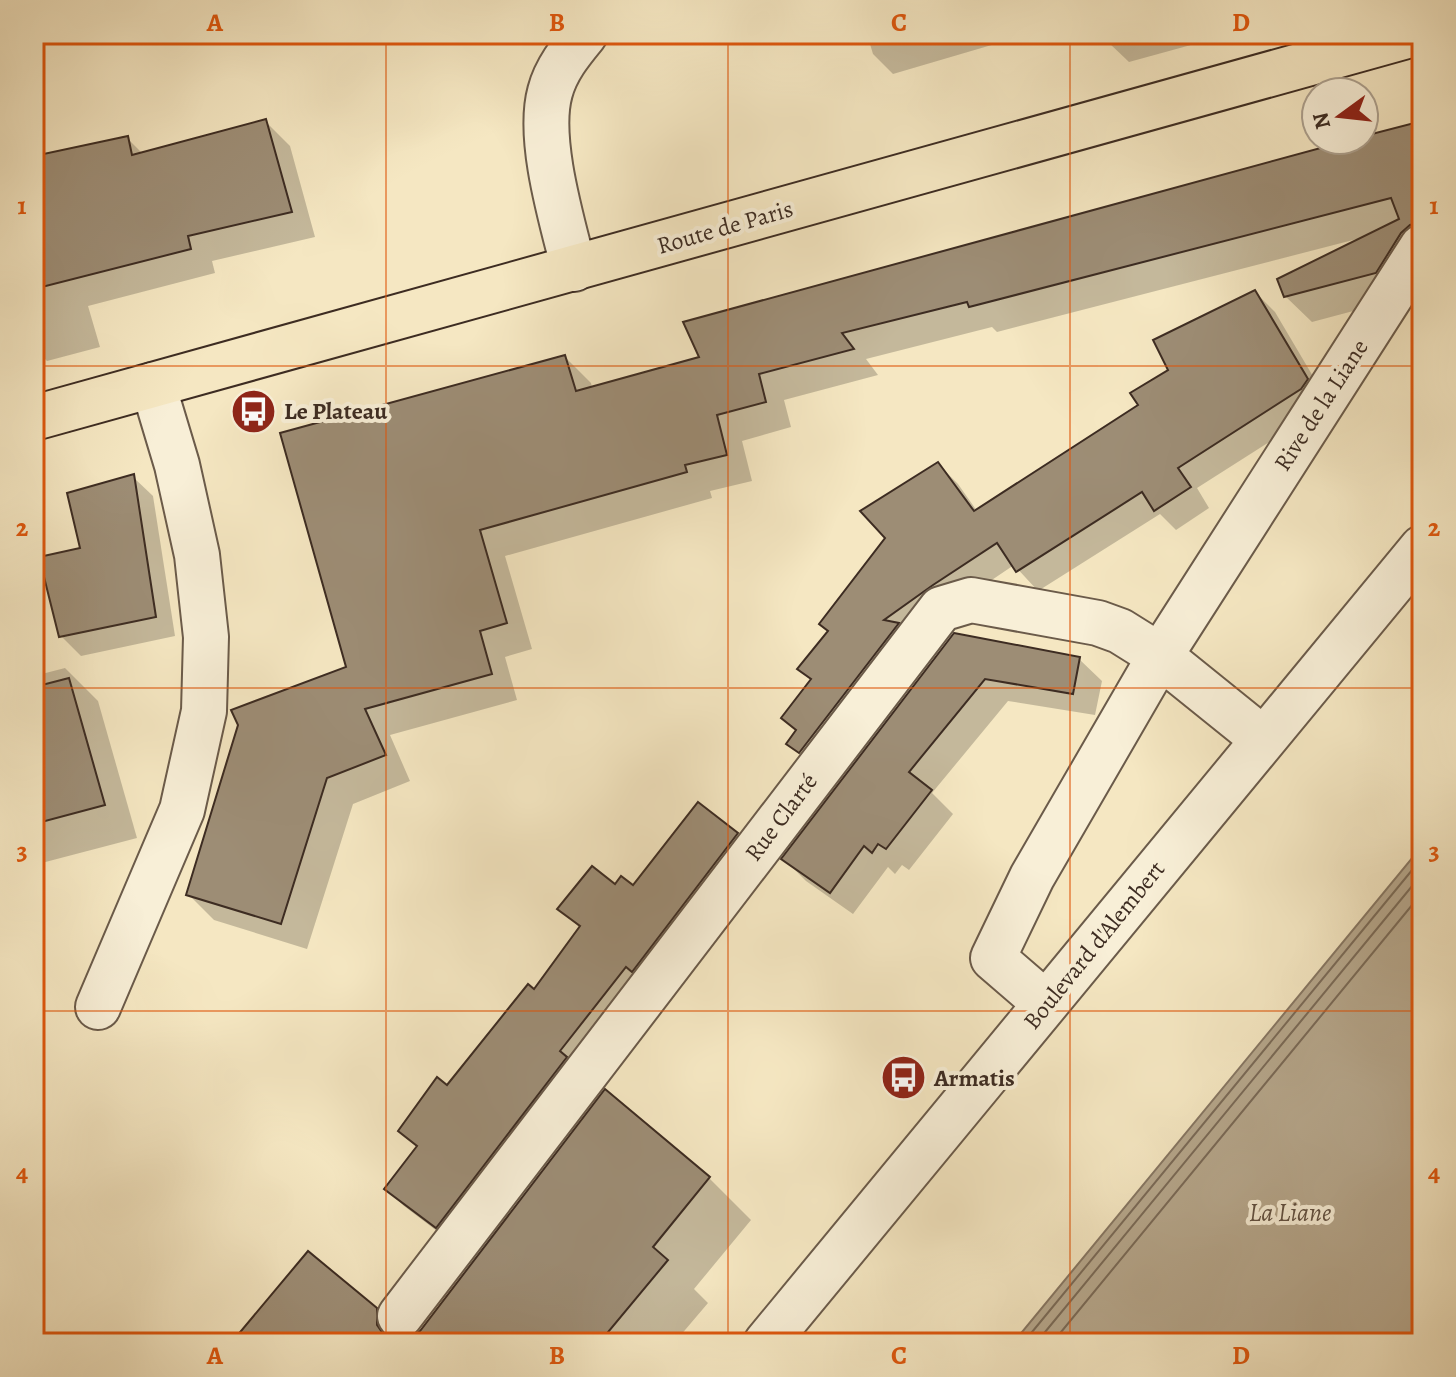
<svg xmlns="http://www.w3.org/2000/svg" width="1456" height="1377" font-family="Alegreya,serif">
<rect width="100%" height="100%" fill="#f5e7c2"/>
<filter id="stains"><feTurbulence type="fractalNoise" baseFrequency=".0025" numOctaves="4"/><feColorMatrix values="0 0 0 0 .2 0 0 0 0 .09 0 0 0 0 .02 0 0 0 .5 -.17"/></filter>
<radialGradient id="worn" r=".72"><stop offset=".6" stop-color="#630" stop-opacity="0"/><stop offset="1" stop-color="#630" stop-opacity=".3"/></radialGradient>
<polygon fill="#b6a78c" stroke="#867662" stroke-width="2" points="1422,846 1422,1343 1013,1343"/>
<g fill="#0003">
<polygon points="867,34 1029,34 893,74 873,54"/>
<polygon points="1106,34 1231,34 1129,62 1108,42"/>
<polygon points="265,121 290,146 315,237 212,261 215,273 88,306 100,347 47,361 34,348 34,167 127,138 143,154"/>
<polygon points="1422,123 1422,267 1402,298 1312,322 1285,296 1357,239 997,332 992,327 866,359 878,375 784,400 791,427 742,441 752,481 710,491 712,498 505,556 532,649 505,657 517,700 390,735 410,781 353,804 307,949 214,920 188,894 565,357 591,383 592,388 701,358 1359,140"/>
<polygon points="1255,292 1275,312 1327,400 1321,409 1197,488 1209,508 1176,530 1160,514 1038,591 1014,565 909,636 809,764 789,744 797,731 783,717 812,681 800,669 829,632 887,538 938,464 958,484 977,511 1141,406 1171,370"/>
<polygon points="133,477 153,496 175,636 81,656 61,636 82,549"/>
<polygon points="955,635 1079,659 1102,681 1095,715 1008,701 932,793 953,814 909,870 902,865 895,874 888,867 853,914 806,881 784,859"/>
<polygon points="65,668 98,701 137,838 34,865 34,676"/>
<polygon points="737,834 754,851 454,1244 404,1206 386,1189 418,1148 401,1131 447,1088 534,992 581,929 560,909 616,887 633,887"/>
<polygon points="606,1092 709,1178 751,1220 694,1289 708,1303 674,1343 234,1343 376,1310 407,1341 421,1333"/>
</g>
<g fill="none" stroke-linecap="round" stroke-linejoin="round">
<g stroke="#7a6a57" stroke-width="2">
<polyline points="1023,1343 1422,858"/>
<polyline points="1036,1343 1422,874"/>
<polyline points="1052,1343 1422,893"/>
</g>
</g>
<g fill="#9d8d75" stroke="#3d2c22" stroke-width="2">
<polygon points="266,119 292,212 188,236 191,249 34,289 34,156 128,136 132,155"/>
<polygon points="1422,121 1422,222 1410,225 1401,233 1376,273 1284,297 1277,279 1399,219 1391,198 969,307 967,302 842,333 854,349 759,374 766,402 717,415 727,455 685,465 687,472 480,530 507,623 480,631 492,674 365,709 386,755 327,778 281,924 186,895 238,725 231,710 346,667 280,433 565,355 576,391 699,357 683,322 1350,140 1364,140 1364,136"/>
<polygon points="1255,290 1308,379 1301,389 1178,468 1191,487 1154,511 1142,492 1016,572 997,543 933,585 884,620 899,623 799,753 786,744 796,730 781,718 811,679 797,669 828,631 819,624 885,538 860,511 938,462 974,511 1138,405 1130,393 1168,370 1153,340"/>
<polygon points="134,474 156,617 59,637 39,557 80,548 67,493"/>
<polygon points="954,633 1080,657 1073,694 985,679 909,772 932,790 886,849 878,844 872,853 864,846 830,893 781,859"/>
<polygon points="69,678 105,805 34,824 34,687"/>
<polygon points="698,802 738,833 632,972 626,967 560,1051 567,1057 436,1228 384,1189 417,1146 398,1131 437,1077 447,1085 528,984 534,989 580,926 557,909 592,866 615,884 621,876 633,885"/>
<polygon points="605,1089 710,1177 653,1247 668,1260 599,1343 231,1343 308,1251 377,1308 377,1325 384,1335 396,1341 410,1339 420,1331"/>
</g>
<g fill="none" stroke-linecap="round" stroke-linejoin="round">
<defs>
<g id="minor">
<path d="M574,269C562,221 537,139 550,92C556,69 571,51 585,34"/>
<polyline points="1045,1003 993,958 1032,877 1160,656 1422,247"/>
<polyline points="98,1007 182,810 204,711 206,637 197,555 177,465 153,385"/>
<polyline points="400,1316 941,609 971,600 1098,623 1120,631 1160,656 1263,739"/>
<polyline points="766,1343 1422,548"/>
</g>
<polyline id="major" points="34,418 1414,34"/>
</defs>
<use href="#minor" stroke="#6b5b4a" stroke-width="48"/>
<use href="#major" stroke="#3d2c22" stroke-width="48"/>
<use href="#minor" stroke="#f8efd7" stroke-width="44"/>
<use href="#major" stroke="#f5e7c2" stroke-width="44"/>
</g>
<path fill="none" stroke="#df570d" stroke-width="2" stroke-opacity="0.55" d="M386,34V1343M728,34V1343M1070,34V1343M34,366H1422M34,688H1422M34,1011H1422"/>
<defs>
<symbol id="bus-disc" viewBox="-11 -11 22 22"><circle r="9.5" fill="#8f2418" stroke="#f8efd7"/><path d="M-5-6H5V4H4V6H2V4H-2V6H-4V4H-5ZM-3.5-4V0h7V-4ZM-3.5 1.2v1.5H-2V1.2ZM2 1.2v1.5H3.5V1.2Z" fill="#fff"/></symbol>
</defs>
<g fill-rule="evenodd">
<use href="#bus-disc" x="228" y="386" width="51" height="51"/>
<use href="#bus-disc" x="878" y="1052" width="51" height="51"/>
</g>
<g text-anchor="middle" stroke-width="8" stroke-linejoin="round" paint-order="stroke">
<g font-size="24" fill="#3d2c22" stroke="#f8efd7">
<text transform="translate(725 227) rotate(-16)" y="8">Route de Paris</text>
<text transform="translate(1321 405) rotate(-57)" y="8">Rive de la Liane</text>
<text transform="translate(781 817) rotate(-53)" y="8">Rue Clarté</text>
<text transform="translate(1094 945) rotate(-51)" y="8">Boulevard d'Alembert</text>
</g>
<g font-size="24" font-weight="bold" fill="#3d2c22" stroke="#f8efd7" text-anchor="start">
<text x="284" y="419">Le Plateau</text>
<text x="934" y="1086">Armatis</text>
</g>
<g font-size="26" font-style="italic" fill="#615142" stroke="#f8efd7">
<text x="1290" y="1221">La Liane</text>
</g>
</g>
<rect width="1456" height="1377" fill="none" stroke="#f5e7c2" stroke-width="88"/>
<g transform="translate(1340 116) rotate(255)"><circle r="38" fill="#f8efd7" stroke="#ada18f" stroke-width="2"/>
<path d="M0-6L14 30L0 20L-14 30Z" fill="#8f2418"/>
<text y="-12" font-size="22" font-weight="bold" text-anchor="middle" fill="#3d2c22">N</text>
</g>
<rect x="44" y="44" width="1368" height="1289" fill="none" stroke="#df570d" stroke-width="3"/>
<g font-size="26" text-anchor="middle" font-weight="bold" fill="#df570d">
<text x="215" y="31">A</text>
<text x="557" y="31">B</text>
<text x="899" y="31">C</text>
<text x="1241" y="31">D</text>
<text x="22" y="214">1</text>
<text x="1434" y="214">1</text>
<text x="22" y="536">2</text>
<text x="1434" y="536">2</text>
<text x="22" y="859">3</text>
<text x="1434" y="859">3</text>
<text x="22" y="1181">4</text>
<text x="1434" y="1181">4</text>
<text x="215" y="1364">A</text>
<text x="557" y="1364">B</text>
<text x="899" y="1364">C</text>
<text x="1241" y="1364">D</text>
</g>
<rect width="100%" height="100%" filter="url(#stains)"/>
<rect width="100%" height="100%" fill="url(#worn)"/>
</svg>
